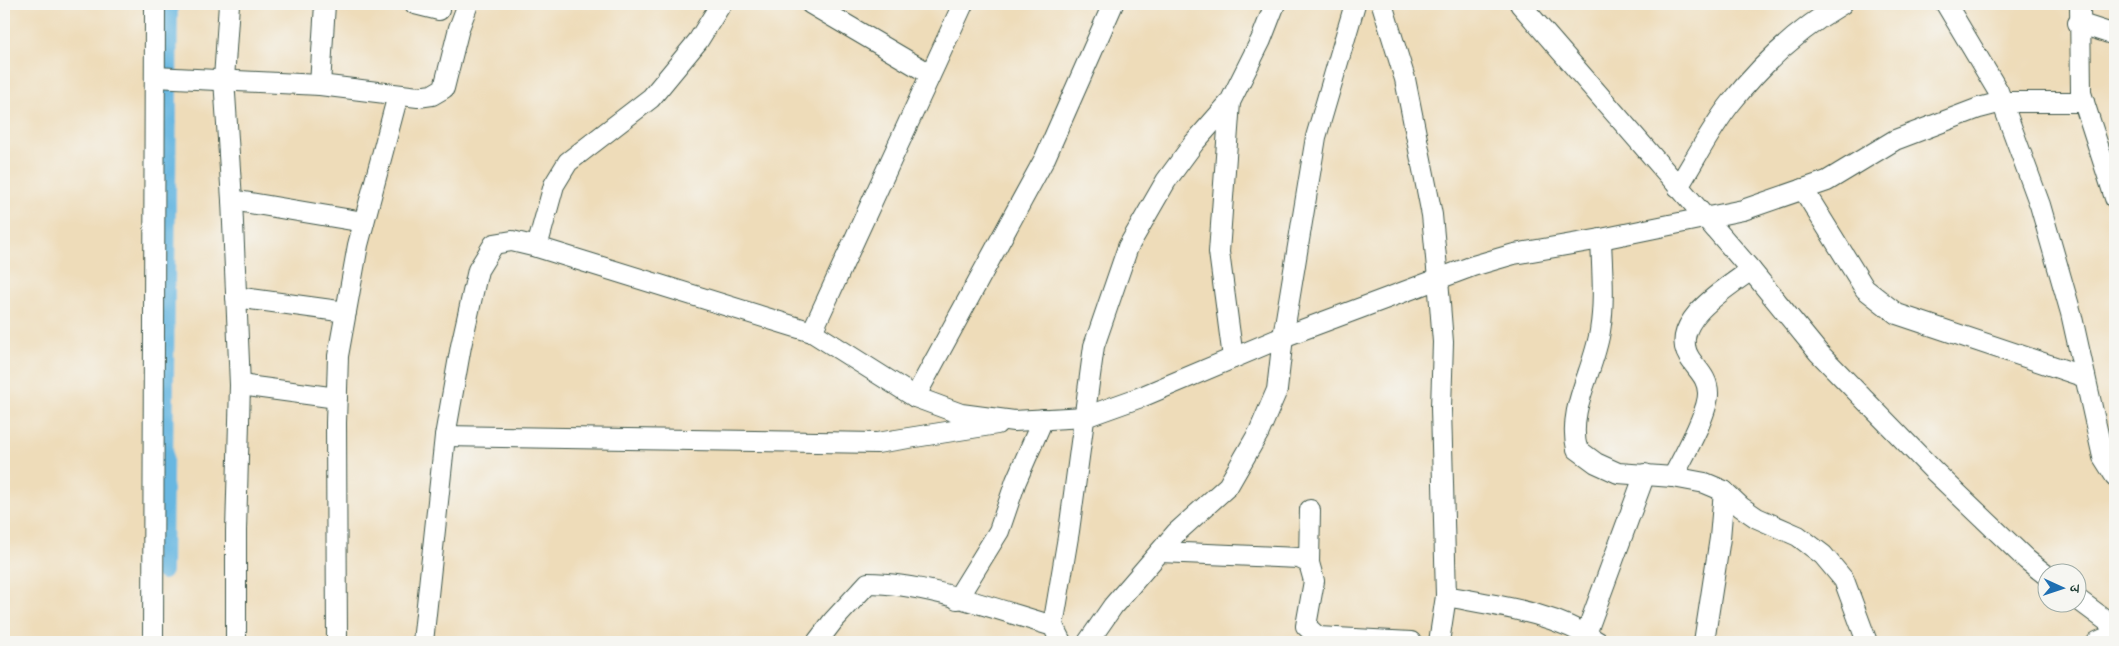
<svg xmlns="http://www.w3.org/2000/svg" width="2119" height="646" font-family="'EB Garamond','Noto Serif Devanagari',serif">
<rect width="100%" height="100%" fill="#f6f6f2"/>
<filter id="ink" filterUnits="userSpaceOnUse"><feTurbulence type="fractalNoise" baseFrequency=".02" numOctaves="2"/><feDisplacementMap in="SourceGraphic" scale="10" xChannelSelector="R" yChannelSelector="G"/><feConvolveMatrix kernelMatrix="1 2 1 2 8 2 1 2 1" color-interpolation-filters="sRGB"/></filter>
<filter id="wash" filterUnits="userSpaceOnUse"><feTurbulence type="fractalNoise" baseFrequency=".0096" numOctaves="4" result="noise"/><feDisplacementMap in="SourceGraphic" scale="20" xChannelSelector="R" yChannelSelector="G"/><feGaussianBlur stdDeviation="1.12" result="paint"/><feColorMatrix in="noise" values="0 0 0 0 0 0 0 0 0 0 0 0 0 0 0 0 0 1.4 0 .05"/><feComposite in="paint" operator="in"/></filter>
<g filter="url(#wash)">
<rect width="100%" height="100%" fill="#eedcb9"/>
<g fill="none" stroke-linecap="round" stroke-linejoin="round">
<polyline stroke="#67b7e1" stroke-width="18" points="163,571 169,4"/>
</g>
</g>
<g filter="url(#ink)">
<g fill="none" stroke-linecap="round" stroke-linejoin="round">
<defs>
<g id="minor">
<polyline points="229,4 224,79 232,200 240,385 236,531 236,642"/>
<polyline points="415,4 439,10"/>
<polyline points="811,4 930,74"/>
<polyline points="1382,4 1405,79 1432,215 1438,279 1443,342 1441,408 1446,596 1439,642"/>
<polyline points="1520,4 1751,270 1818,352 1933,470 2027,560 2046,575"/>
<polyline points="1946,4 1998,91 2040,205 2071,313 2103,457 2115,476"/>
<polyline points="2080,4 2081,93 2115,198"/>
<polyline points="2078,23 2115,35"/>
<polyline points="155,77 320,85 418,97 432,95 444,88 459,28 468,4"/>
<polyline points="320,85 325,4"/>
<polyline points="1230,102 1219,252 1233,358"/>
<path d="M1678,187C1695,160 1711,128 1731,103C1762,64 1799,29 1842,4"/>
<polyline points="1803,189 1865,289 1897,314 2085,377"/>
<polyline points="232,200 364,222"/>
<path d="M1601,239C1602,270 1605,301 1600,331C1594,371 1567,409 1577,449L1596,463L1618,473L1673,477L1705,483L1724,491L1741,507L1757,518L1798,536L1823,555L1844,580L1867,642"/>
<polyline points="537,247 554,185 568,162 651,98 698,41 721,4"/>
<polyline points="236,297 346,312"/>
<polyline points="812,332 963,4"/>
<polyline points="240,385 337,398"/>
<polyline points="915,397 1045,158 1113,4"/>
<polyline points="445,436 877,443 997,424"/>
<path d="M1673,477C1682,459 1709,412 1708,393C1708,377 1696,369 1689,357C1668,322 1727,288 1751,270"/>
<polyline points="1160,552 1299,558 1309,563 1314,581 1306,626 1318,637 1411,642"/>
<polyline points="1309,563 1310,510"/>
<path d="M1446,596C1499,606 1553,612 1598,642"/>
<polyline points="2076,598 2115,627"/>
<polyline points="957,599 999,531 1016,481 1043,419"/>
<polyline points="1053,626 1069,531 1094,346 1128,247 1166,181 1194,143 1230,102 1261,40 1275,4"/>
<polyline points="1586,634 1645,474"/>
<polyline points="153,642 155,4"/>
<polyline points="337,642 336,423 338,356 358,245 398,95"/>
<polyline points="423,642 445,436 461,346 478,270 494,244 512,241 537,247 812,332 915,397 961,414 1014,421 1085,417 1141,397 1283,337 1473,266 1514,254 1601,239 1743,210 1827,181 1895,140 1979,108 2002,102 2084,102"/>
<path d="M817,642L833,621L868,583C925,583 998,610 1053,626L1061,642"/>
<polyline points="1088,642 1113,606 1176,533 1228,486 1259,432 1277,390 1283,337 1316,137 1355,4"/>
<polyline points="1704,642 1720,538 1724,491"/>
<polyline points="2097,642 2115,634"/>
</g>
</defs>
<use href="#minor" stroke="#3e5548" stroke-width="22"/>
<use href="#minor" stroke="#fff" stroke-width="20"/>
</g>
</g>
<rect width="2119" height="646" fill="none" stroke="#f6f6f2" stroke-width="20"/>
<g transform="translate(2062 588) rotate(93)"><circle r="24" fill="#f6f6f2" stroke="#a0aca6"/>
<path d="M0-4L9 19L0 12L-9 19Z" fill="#1f6fb2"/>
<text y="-8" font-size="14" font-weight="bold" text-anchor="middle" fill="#1f3d34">उ</text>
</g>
</svg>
